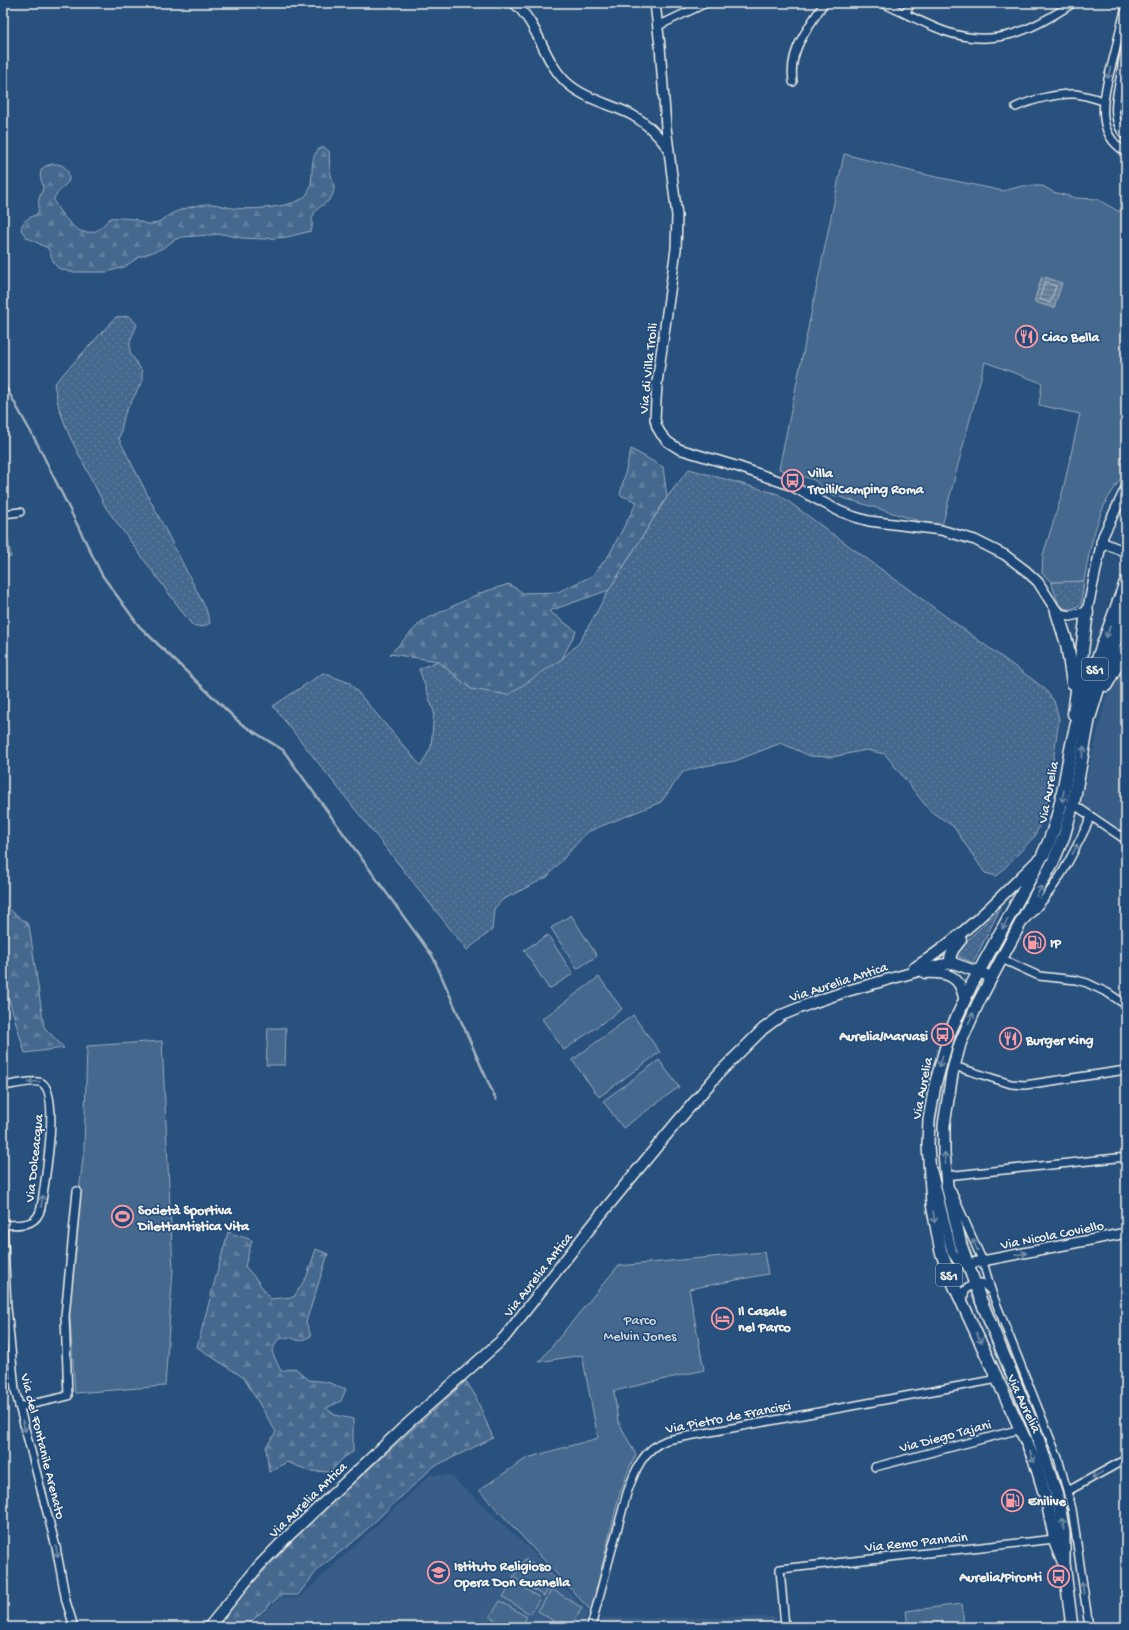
<svg xmlns="http://www.w3.org/2000/svg" width="1129" height="1630" font-family="'Gochi Hand',sans-serif">
<defs>
<pattern id="grass-dots" width="8" height="8" patternUnits="userSpaceOnUse"><rect width="8" height="8" fill="#45688e"/><path d="M2 2h.1M6 6h.1" fill="none" stroke="#607e9e" stroke-width="1.8" stroke-linecap="round"/></pattern>
<pattern id="forest-firs" width="22" height="20" patternUnits="userSpaceOnUse"><rect width="22" height="20" fill="#45688e"/><path d="M5 1l3.5 6h-7zM16 11l3.5 6h-7z" fill="#607e9e"/></pattern>
<pattern id="water-rules" width="6" height="5" patternUnits="userSpaceOnUse"><rect width="6" height="5" fill="#6e88a2"/><path d="M0 2.5h6" fill="none" stroke="#5f6e7d"/></pattern>
</defs>
<rect width="100%" height="100%" fill="#28517e"/>
<filter id="ink" filterUnits="userSpaceOnUse"><feTurbulence type="fractalNoise" baseFrequency=".025" numOctaves="2"/><feDisplacementMap in="SourceGraphic" scale="8" xChannelSelector="R" yChannelSelector="G"/><feConvolveMatrix kernelMatrix="1 2 1 2 8 2 1 2 1" color-interpolation-filters="sRGB"/></filter>
<g filter="url(#ink)">
<g fill="#375d86">
<polygon points="1126,660 1126,833 1081,802 1106,697"/>
<polygon points="430,1475 450,1475 530,1549 588,1612 582,1627 247,1627 282,1597 299,1598"/>
<polygon points="776,1617 777,1627 599,1627 602,1618"/>
</g>
<g fill="url(#grass-dots)" stroke="#9cacbb">
<polygon points="130,316 137,325 130,341 130,353 142,371 142,382 125,413 119,439 206,609 210,623 202,627 192,625 106,508 69,435 59,408 54,384 116,317"/>
<polygon points="689,469 778,494 1044,688 1054,701 1059,719 1047,804 1035,836 997,876 985,873 953,826 930,811 885,754 866,750 832,757 810,756 781,743 735,761 704,766 683,772 661,802 587,832 547,877 502,900 494,909 492,930 467,950 273,706 323,673 350,683 421,766 431,747 434,712 419,669 438,661 471,689 562,659 579,643 609,590 667,497"/>
<path d="M1084,581L1081,604C1072,610 1068,611 1059,605L1051,582Z"/>
<polygon points="1000,909 973,963 956,955 959,948"/>
</g>
<g fill="url(#forest-firs)" stroke="#9cacbb">
<path d="M324,147L329,151C330,157 329,163 330,170C332,181 338,188 330,199C325,205 317,207 314,214C310,220 314,224 311,231L287,237L264,239L241,238L223,234L182,237L176,239L161,249L139,257L124,267L107,272H70L58,268L54,263L48,248C41,246 35,240 27,238L21,230C22,220 29,218 37,214C40,209 38,205 39,199C40,195 43,191 43,187C42,181 39,176 41,171C43,164 57,162 63,166C68,169 69,175 69,180C66,186 56,192 54,199C53,205 71,226 77,229C81,232 87,233 92,232C102,230 104,222 111,218C112,217 132,219 134,219C140,221 146,225 152,224C160,223 166,216 173,213C181,209 203,203 211,204C218,204 225,207 232,208C250,210 284,208 300,200C320,189 305,162 319,149Z"/>
<polygon points="631,449 663,467 667,497 609,590 549,611 576,631 562,659 508,695 471,689 438,661 390,654 422,621 480,593 509,584 523,593 558,592 592,576 609,555 637,502 620,495"/>
<polygon points="3,659 8,670 3,807"/>
<polygon points="3,824 5,906 29,925 44,1027 64,1048 25,1053 3,980"/>
<polygon points="228,1232 252,1240 245,1266 257,1280 270,1299 294,1297 307,1276 316,1249 328,1254 306,1322 311,1336 300,1341 289,1337 277,1340 272,1352 281,1371 295,1368 309,1380 327,1382 346,1389 341,1401 326,1408 335,1415 353,1419 353,1452 343,1458 330,1472 310,1471 287,1462 269,1472 266,1447 276,1432 244,1378 197,1347"/>
<polygon points="466,1381 475,1395 493,1438 433,1467 352,1543 320,1567 298,1595 281,1595 245,1627 216,1627 251,1585 303,1529"/>
</g>
<g fill="#45688e" stroke="#9cacbb">
<path d="M844,154L918,173L1003,191L1022,186H1043L1053,192L1076,198L1097,199L1118,211L1126,210V468C1120,482 1109,494 1103,508C1093,532 1088,556 1084,581L1051,582L1042,573L1043,555L1062,494L1080,414L1039,405L1042,383L985,362L942,526L926,523L830,494L814,480L779,469Z"/>
<polygon points="3,518 4,518 11,557 3,559"/>
<polygon points="571,915 597,956 577,969 551,928"/>
<polygon points="548,935 573,974 549,989 524,950"/>
<polygon points="599,977 622,1009 564,1050 542,1019"/>
<polygon points="633,1015 660,1052 599,1097 572,1060"/>
<polygon points="268,1028 286,1028 285,1065 266,1065"/>
<polygon points="162,1041 173,1269 165,1386 75,1393 68,1288 84,1149 87,1046"/>
<polygon points="659,1060 679,1087 623,1128 603,1101"/>
<polygon points="764,1252 768,1274 689,1289 704,1370 614,1391 618,1421 636,1455 630,1466 619,1496 591,1611 479,1490 527,1458 598,1438 582,1355 539,1362 618,1266"/>
<polygon points="525,1559 555,1578 544,1596 513,1577"/>
<polygon points="513,1581 540,1598 530,1614 503,1597"/>
<polygon points="552,1589 582,1608 570,1627 563,1627 538,1611"/>
<polygon points="500,1601 527,1617 521,1627 507,1627 490,1617"/>
<polygon points="962,1604 964,1627 908,1627 906,1611"/>
</g>
<polygon fill="url(#water-rules)" stroke="#a4b2be" points="1042,276 1062,283 1054,308 1034,302"/>
<g fill="none" stroke-linecap="round" stroke-linejoin="round">
<polygon stroke="#bec7cc" stroke-width="1" points="1045,282 1056,286 1050,303 1040,299"/>
<polyline stroke="#a4b2be" stroke-width="2.5" points="3,382 38,445 102,575 139,626 240,723 283,750 433,957 496,1100"/>
<defs>
<g id="minor">
<path d="M882,3C902,12 923,23 944,31C994,49 1031,31 1073,3"/>
<path d="M1126,8C1121,24 1118,40 1114,56C1106,88 1090,131 1126,152"/>
<polyline points="905,13 912,3"/>
<polyline points="658,26 706,3"/>
<path d="M1126,45C1123,56 1122,67 1120,79C1116,99 1110,120 1126,137"/>
<path d="M793,82C788,50 808,29 824,3"/>
<path d="M1016,107C1031,100 1058,93 1075,94C1084,95 1094,98 1103,101"/>
<polyline points="3,514 20,512"/>
<polyline points="1073,804 1126,840"/>
<path d="M1025,920C1057,889 1072,856 1091,817"/>
<polyline points="1002,959 1039,976 1076,980 1087,983 1108,993 1126,1005"/>
<polyline points="954,1066 1011,1084 1025,1085 1126,1070"/>
<path d="M3,1086C11,1085 36,1079 42,1083C61,1095 44,1186 41,1208C36,1228 20,1224 3,1225"/>
<polyline points="946,1176 1126,1157"/>
<polyline points="952,1192 983,1262 992,1293 1058,1458 1072,1509 1089,1627"/>
<polyline points="3,1221 7,1307 15,1390 56,1547 66,1601 74,1627"/>
<polyline points="963,1301 965,1290 974,1283 982,1283 991,1291"/>
<polyline points="19,1407 68,1396 65,1316 77,1191"/>
<polyline points="875,1467 1021,1429"/>
<polyline points="1068,1491 1126,1459"/>
<path d="M591,1627L627,1493C635,1470 643,1449 667,1440L998,1379"/>
<polyline points="785,1627 780,1569 1055,1539"/>
</g>
<g id="tertiary">
<path d="M514,3C539,24 543,60 566,82C584,99 611,104 632,115C647,123 658,135 668,148"/>
<polyline points="655,3 660,46 666,127 677,216 676,249 657,383 655,419 657,427 661,434 668,442 679,449 739,467 790,485 839,511 855,517 869,521 941,530 975,540 1005,555 1025,570 1038,582 1057,612 1059,614 1070,616 1087,612 1103,536 1126,488"/>
<polyline points="1101,542 1126,552"/>
<polyline points="932,1171 952,1252 958,1261 967,1264 1126,1233"/>
</g>
<g id="secondary">
<polyline points="953,963 950,958 953,950 961,940"/>
<path d="M914,968C962,938 999,899 1038,860"/>
<path d="M925,973C946,972 960,975 964,998"/>
<polyline points="209,1627 258,1567 283,1541 404,1427 504,1338 598,1218 677,1122 720,1072 763,1029 782,1015 809,1004 847,991 940,965 953,963 992,977"/>
</g>
<g id="primary">
<polyline points="1044,853 972,984 950,1032 935,1085 929,1120 928,1145 932,1204 941,1252 954,1285 1034,1459 1047,1502 1056,1545 1062,1560"/>
<polyline points="1072,1627 1064,1563 1064,1533 1058,1499 1037,1435 980,1298 961,1245 947,1185 944,1153 944,1125 952,1074 960,1044 978,1003 1053,862 1064,836 1073,804"/>
</g>
<g id="trunk">
<polyline points="1057,612 1067,644 1073,683"/>
<polyline points="1106,685 1126,648"/>
<polyline points="1074,714 1087,612"/>
<polyline points="1073,804 1089,718 1098,689 1126,611"/>
<path d="M1044,853C1064,813 1065,769 1076,727C1089,678 1109,630 1126,582"/>
</g>
</defs>
<use href="#minor" stroke="#f4f1e8" stroke-width="10"/>
<use href="#tertiary" stroke="#f4f1e8" stroke-width="12"/>
<use href="#secondary" stroke="#f4f1e8" stroke-width="13"/>
<use href="#primary" stroke="#f4f1e8" stroke-width="14"/>
<use href="#trunk" stroke="#f4f1e8" stroke-width="15"/>
<use href="#minor" stroke="#1f4a7a" stroke-width="7"/>
<use href="#tertiary" stroke="#1f4a7a" stroke-width="9"/>
<use href="#secondary" stroke="#1f4a7a" stroke-width="10"/>
<use href="#primary" stroke="#1f4a7a" stroke-width="11"/>
<use href="#trunk" stroke="#1f4a7a" stroke-width="12"/>
</g>
<defs><path id="oneway-shaft" d="M-6 0H5M1.5-3L5.5 0L1.5 3" fill="none" stroke-width="1.6" stroke-linecap="round" stroke-linejoin="round"/></defs>
<g stroke="#748da6">
<use href="#oneway-shaft" transform="translate(1109 73) rotate(104)"/>
<use href="#oneway-shaft" transform="translate(1108 632) rotate(110)"/>
<use href="#oneway-shaft" transform="translate(1083 752) rotate(-80)"/>
<use href="#oneway-shaft" transform="translate(1063 796) rotate(99)"/>
<use href="#oneway-shaft" transform="translate(1075 849) rotate(-63)"/>
<use href="#oneway-shaft" transform="translate(1039 891) rotate(-62)"/>
<use href="#oneway-shaft" transform="translate(1005 924) rotate(119)"/>
<use href="#oneway-shaft" transform="translate(971 1018) rotate(-65)"/>
<use href="#oneway-shaft" transform="translate(941 1061) rotate(107)"/>
<use href="#oneway-shaft" transform="translate(34 1082) rotate(178)"/>
<use href="#oneway-shaft" transform="translate(945 1158) rotate(-94)"/>
<use href="#oneway-shaft" transform="translate(42 1201) rotate(-82)"/>
<use href="#oneway-shaft" transform="translate(934 1217) rotate(81)"/>
<use href="#oneway-shaft" transform="translate(975 1245) rotate(-115)"/>
<use href="#oneway-shaft" transform="translate(1021 1254) rotate(-11)"/>
<use href="#oneway-shaft" transform="translate(979 1338) rotate(65)"/>
<use href="#oneway-shaft" transform="translate(24 1426) rotate(75)"/>
<use href="#oneway-shaft" transform="translate(1032 1457) rotate(69)"/>
<use href="#oneway-shaft" transform="translate(1097 1475) rotate(151)"/>
<use href="#oneway-shaft" transform="translate(1063 1524) rotate(-98)"/>
<use href="#oneway-shaft" transform="translate(57 1552) rotate(78)"/>
<use href="#oneway-shaft" transform="translate(1083 1588) rotate(-98)"/>
</g>
</g>
<defs>
<symbol id="restaurant-ring" viewBox="-11 -11 22 22"><circle r="9.5" fill="#1f4a7a" stroke="#ff9aa2" stroke-width="1.5"/><path d="M-5-6h1v4h1v-4h1v4h1v-4h1v5L-1.5 .5V6h-2V.5L-5-1ZM5-6V6H3V1.5H1.5Q1.5-4 5-6Z" fill="#ff9aa2"/></symbol>
<symbol id="bus-ring" viewBox="-11 -11 22 22"><circle r="9.5" fill="#1f4a7a" stroke="#ff9aa2" stroke-width="1.5"/><path d="M-5-6H5V4H4V6H2V4H-2V6H-4V4H-5ZM-3.5-4V0h7V-4ZM-3.5 1.2v1.5H-2V1.2ZM2 1.2v1.5H3.5V1.2Z" fill="#ff9aa2"/></symbol>
<symbol id="fuel-ring" viewBox="-11 -11 22 22"><circle r="9.5" fill="#1f4a7a" stroke="#ff9aa2" stroke-width="1.5"/><path d="M-5.5-6h7V0h2V4h1.3V-2.5L3-4.5l.8-.8L6-3V5H2.5V1h-1V6h-7ZM-4.2-4.7v3.2H.2V-4.7Z" fill="#ff9aa2"/></symbol>
<symbol id="stadium-ring" viewBox="-11 -11 22 22"><circle r="9.5" fill="#1f4a7a" stroke="#ff9aa2" stroke-width="1.5"/><path d="M0-5a6.5 5 0 1 0 0 10a6.5 5 0 1 0 0-10ZM-3.5-1.8h7v3.6h-7Z" fill="#ff9aa2"/></symbol>
<symbol id="hotel-ring" viewBox="-11 -11 22 22"><circle r="9.5" fill="#1f4a7a" stroke="#ff9aa2" stroke-width="1.5"/><path d="M-6-4.5h1.5V1H6V5H4.5V3h-9V5H-6ZM-4 0a1.8 1.8 0 1 1 3.6 0ZM.5 0V-2.5h3Q6-2.5 6 0Z" fill="#ff9aa2"/></symbol>
<symbol id="school-ring" viewBox="-11 -11 22 22"><circle r="9.5" fill="#1f4a7a" stroke="#ff9aa2" stroke-width="1.5"/><path d="M0-5L7-2L0 1L-7-2ZM-4 1L0 2.5L4 1V4Q0 6-4 4Z" fill="#ff9aa2"/></symbol>
</defs>
<g fill-rule="evenodd">
<use href="#restaurant-ring" x="1014" y="324" width="25" height="25"/>
<use href="#bus-ring" x="780" y="468" width="25" height="25"/>
<use href="#fuel-ring" x="1022" y="930" width="25" height="25"/>
<use href="#bus-ring" x="930" y="1022" width="25" height="25"/>
<use href="#restaurant-ring" x="998" y="1026" width="25" height="25"/>
<use href="#stadium-ring" x="110" y="1204" width="25" height="25"/>
<use href="#hotel-ring" x="710" y="1306" width="25" height="25"/>
<use href="#fuel-ring" x="1000" y="1488" width="25" height="25"/>
<use href="#school-ring" x="426" y="1560" width="25" height="25"/>
<use href="#bus-ring" x="1046" y="1564" width="25" height="25"/>
</g>
<g text-anchor="middle" stroke-width="3" stroke-linejoin="round" paint-order="stroke">
<g fill="#1f4a7a" stroke="#b4bfc7" stroke-width="1">
<rect x="1082" y="658" width="26" height="22" rx="3"/>
<rect x="936" y="1264" width="26" height="22" rx="3"/>
</g>
<g font-size="13" font-weight="bold" fill="#f4f1e8">
<text x="1095" y="674">SS1</text>
<text x="949" y="1280">SS1</text>
</g>
<g font-size="14" font-weight="bold" fill="#f4f1e8" stroke="#1f4a7a" text-anchor="start">
<text x="1042" y="341">Ciao Bella</text>
<text x="808" y="477">Villa<tspan x="808" dy="16">Troili/Camping Roma</tspan></text>
<text x="1050" y="947">IP</text>
<text x="928" y="1040" text-anchor="end">Aurelia/Marvasi</text>
<text x="1026" y="1044">Burger King</text>
<text x="138" y="1214">Società Sportiva<tspan x="138" dy="16">Dilettantistica Vita</tspan></text>
<text x="738" y="1315">Il Casale<tspan x="738" dy="16">nel Parco</tspan></text>
<text x="1028" y="1505">Enilive</text>
<text x="454" y="1570">Istituto Religioso<tspan x="454" dy="16">Opera Don Guanella</tspan></text>
<text x="1042" y="1581" text-anchor="end">Aurelia/Pironti</text>
</g>
<g font-size="14" fill="#f4f1e8" stroke="#1f4a7a">
<text transform="translate(647 368) rotate(-84)" y="5">Via di Villa Troili</text>
<text transform="translate(1047 792) rotate(-79)" y="5">Via Aurelia</text>
<text transform="translate(838 981) rotate(-18)" y="5">Via Aurelia Antica</text>
<text transform="translate(921 1088) rotate(-79)" y="5">Via Aurelia</text>
<text transform="translate(33 1158) rotate(-84)" y="5">Via Dolceacqua</text>
<text transform="translate(1052 1234) rotate(-11)" y="5">Via Nicola Coviello</text>
<text transform="translate(537 1274) rotate(-52)" y="5">Via Aurelia Antica</text>
<text transform="translate(1025 1403) rotate(65)" y="5">Via Aurelia</text>
<text transform="translate(728 1416) rotate(-11)" y="5">Via Pietro de Francisci</text>
<text transform="translate(945 1435) rotate(-15)" y="5">Via Diego Tajani</text>
<text transform="translate(44 1446) rotate(76)" y="5">Via del Fontanile Arenato</text>
<text transform="translate(307 1499) rotate(-44)" y="5">Via Aurelia Antica</text>
<text transform="translate(916 1541) rotate(-6)" y="5">Via Remo Pannain</text>
</g>
<g font-size="14" fill="#dadcda" stroke="#1f4a7a">
<text x="640" y="1324">Parco<tspan x="640" dy="16">Melvin Jones</tspan></text>
</g>
</g>
<rect width="1129" height="1630" fill="none" stroke="#1f4a7a" stroke-width="16"/>
<rect x="8" y="8" width="1113" height="1614" fill="none" stroke="#f4f1e8" stroke-width="1.5" filter="url(#ink)"/>
</svg>
